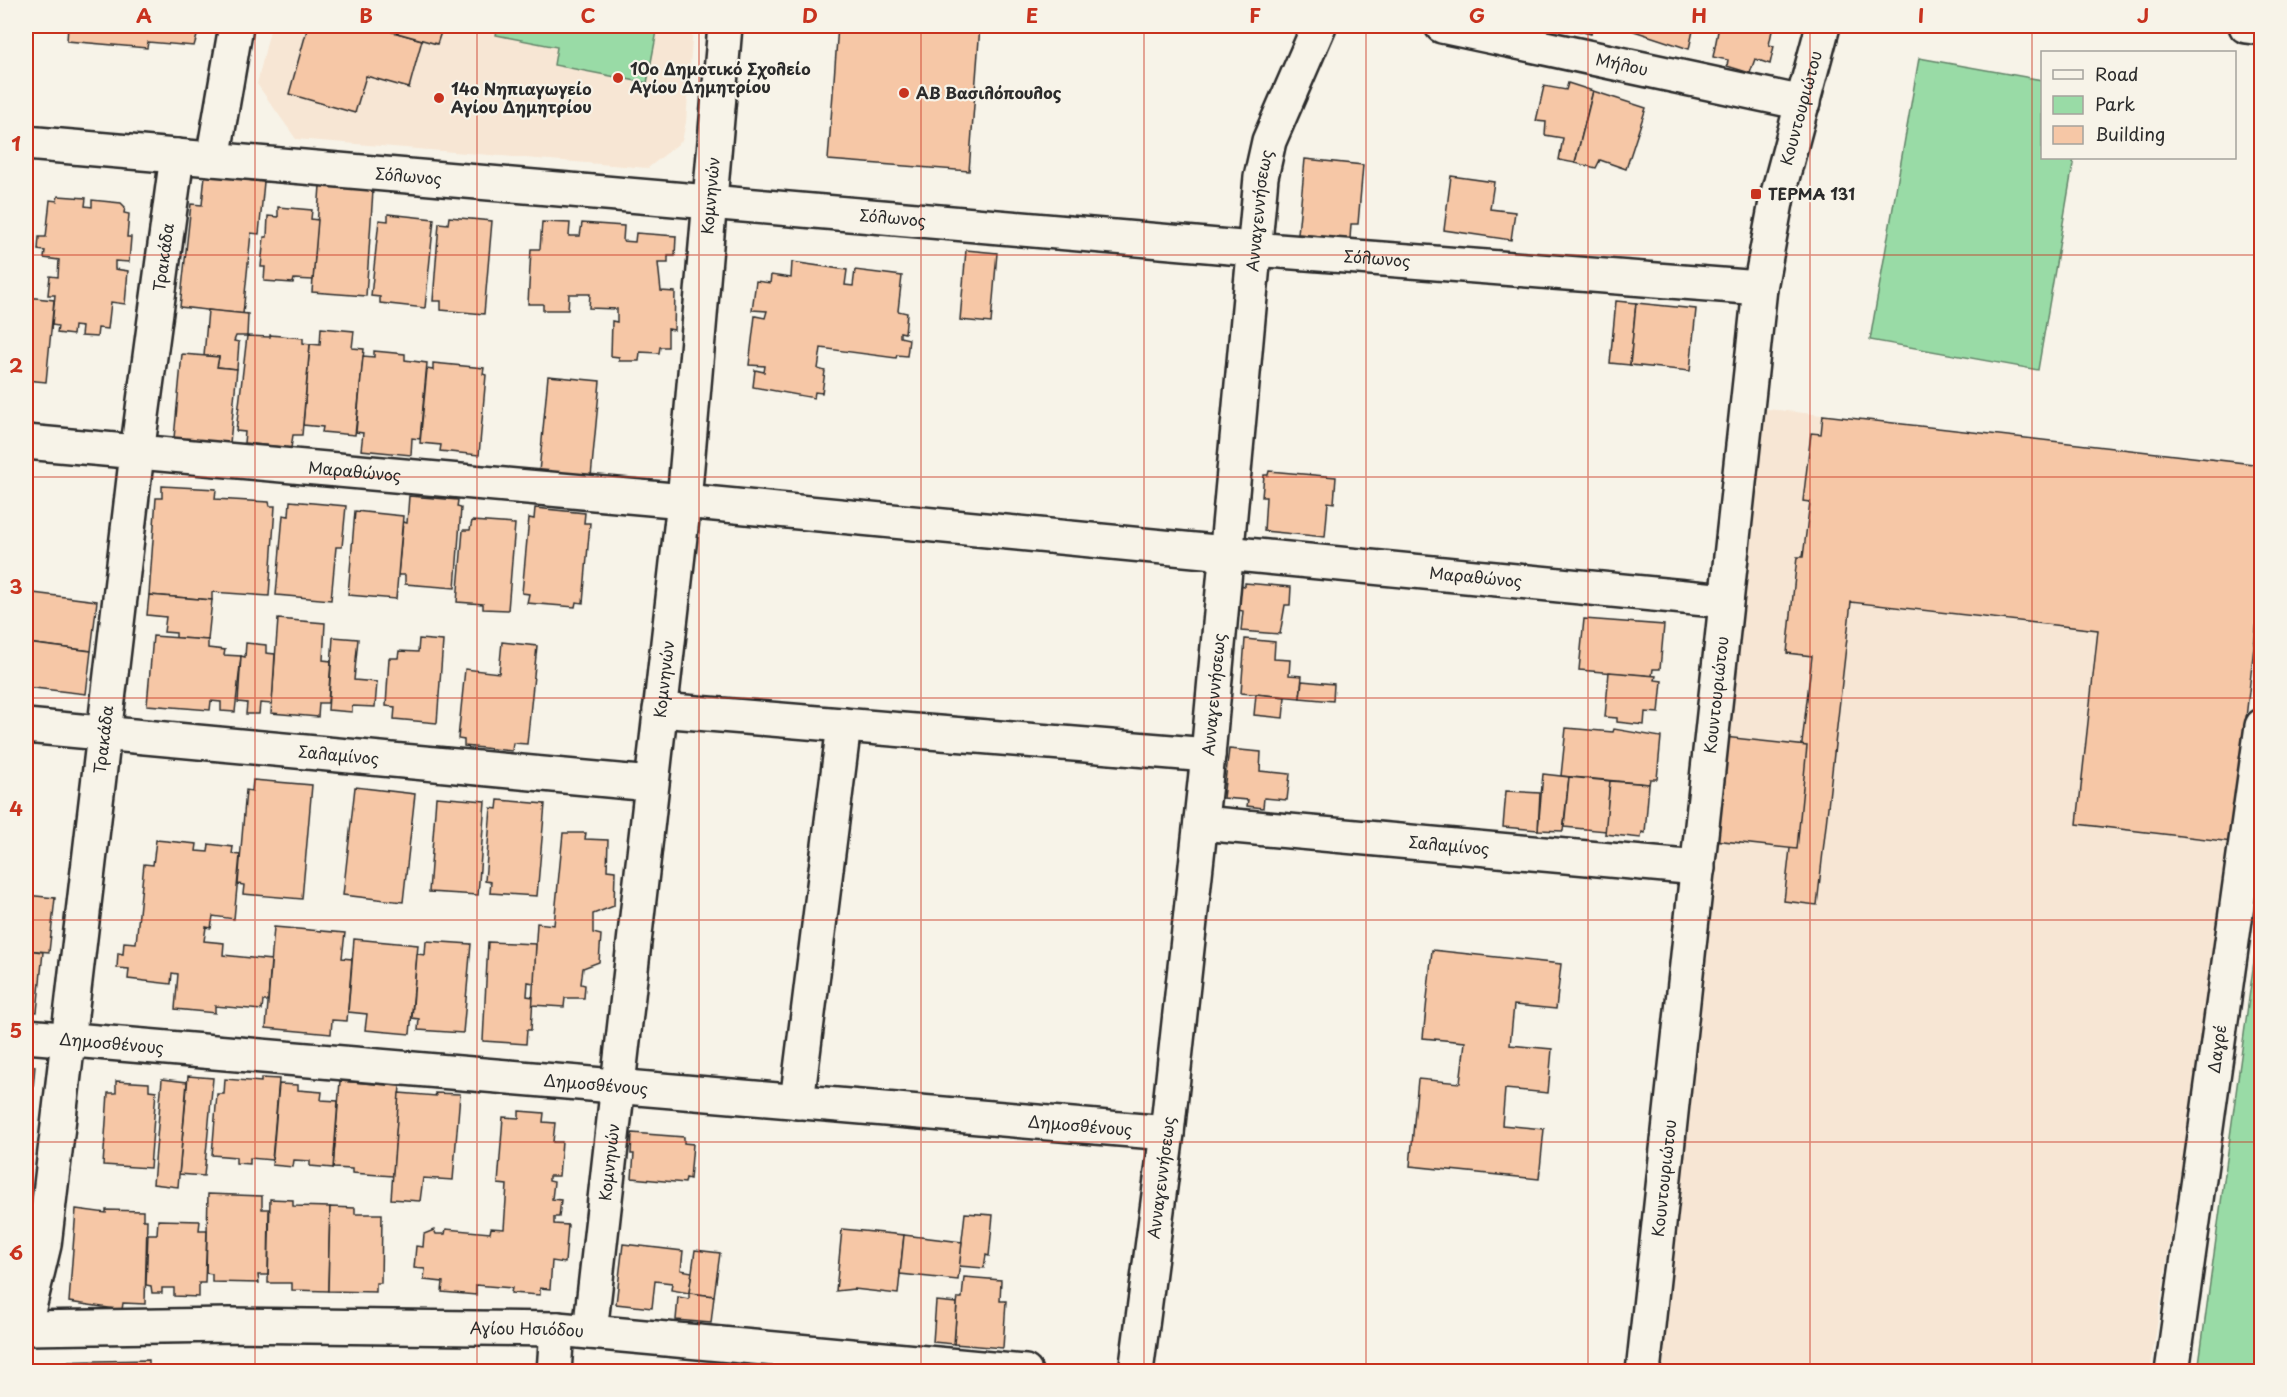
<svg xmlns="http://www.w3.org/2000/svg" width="2287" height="1397" font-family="'Playpen Sans',sans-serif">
<rect width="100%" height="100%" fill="#f7f3e8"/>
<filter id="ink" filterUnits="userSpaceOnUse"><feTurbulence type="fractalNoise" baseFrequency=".0167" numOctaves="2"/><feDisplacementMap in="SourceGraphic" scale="12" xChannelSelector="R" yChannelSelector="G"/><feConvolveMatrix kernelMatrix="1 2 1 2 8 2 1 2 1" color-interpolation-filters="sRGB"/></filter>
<g filter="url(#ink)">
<g fill="#f7e6d4">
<polygon points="271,26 693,26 686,122 682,141 648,168 296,139 257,84"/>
<polygon points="1759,408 2261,465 2232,842 2150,1371 1659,1372"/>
</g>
<g fill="#99dba6" stroke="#628368" stroke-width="1.5">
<polygon points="498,26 658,26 647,83 554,65 557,47 496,35"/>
<polygon points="1919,58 2042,80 2042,158 2074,158 2038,370 1870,340"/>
<polygon points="2261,910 2261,1371 2198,1371"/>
</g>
<g fill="#f6c7a6" stroke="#2b2b2b" stroke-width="1.5">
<polygon points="68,26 200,26 194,46 148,42 147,48 67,41"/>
<polygon points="308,26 372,26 422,40 409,88 366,76 355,113 289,94"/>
<polygon points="372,26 443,26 437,44"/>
<polygon points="838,26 980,26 969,171 828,160"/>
<polygon points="1559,26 1593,26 1591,34"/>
<polygon points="1635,26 1694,26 1689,49 1634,31"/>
<polygon points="1719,26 1773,26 1769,45 1774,46 1770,64 1755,59 1750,73 1727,66 1728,60 1713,57"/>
<polygon points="1568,83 1593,91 1575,163 1559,160 1563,138 1545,135 1546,122 1536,121 1544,86 1566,90"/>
<polygon points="1593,91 1646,108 1626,169 1600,160 1596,168 1575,163"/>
<polygon points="1305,159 1363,165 1358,224 1351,224 1350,239 1298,234"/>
<polygon points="205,175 264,182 259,234 251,233 243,314 180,307 191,204 202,205"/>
<polygon points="1451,176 1494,182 1490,209 1515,212 1511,240 1444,230"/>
<polygon points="320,186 373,190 366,296 312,292"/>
<polygon points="58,196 86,198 85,206 92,207 92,200 121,203 125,207 124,213 129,214 127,237 131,237 129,262 115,261 115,269 128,271 125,304 111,302 108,329 98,328 97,337 81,336 82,327 74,326 73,335 57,333 58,326 52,325 55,295 48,295 50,276 58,277 59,260 44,258 45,251 38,250 39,237 46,237 50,200 57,201"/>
<polygon points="278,207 312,210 311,219 318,220 313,280 294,279 293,283 264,281 265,267 261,267 264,237 267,237 268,216 278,217"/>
<polygon points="388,214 434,219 425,308 380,303 380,297 371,296 379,220 388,221"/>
<polygon points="449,217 492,221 484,314 441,310 441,301 433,301 439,223 448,224"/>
<polygon points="542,222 570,223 569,236 580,236 582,223 624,226 623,241 635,242 636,233 676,236 675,256 668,256 668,263 658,263 661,291 675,292 674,330 668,329 668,347 660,347 659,353 640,352 639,361 619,361 619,357 611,356 612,321 617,322 617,309 589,308 590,294 569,294 568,310 543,310 543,304 528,304 531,249 540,249"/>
<polygon points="966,250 997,253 991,323 960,320"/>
<polygon points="792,262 847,270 845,285 853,286 855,270 902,276 898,311 907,313 905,333 900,332 900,337 909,339 907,356 897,355 896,358 821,348 818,369 825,371 822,393 815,392 814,398 753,387 755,370 764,372 765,366 749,365 755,316 765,318 767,311 752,310 756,281 770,283 771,275 791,278"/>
<polygon points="26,297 54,300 46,382 26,380"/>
<polygon points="1616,301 1636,303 1630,365 1610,363"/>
<polygon points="1636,303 1696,309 1690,371 1630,365"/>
<polygon points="208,310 248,314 247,336 236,336 234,341 239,342 237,369 217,367 219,357 204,356"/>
<polygon points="321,328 354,331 352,348 364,349 355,435 322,432 323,427 303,425 310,344 320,345"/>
<polygon points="270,335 303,338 303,343 310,344 302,435 293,435 291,448 244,443 245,432 236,431 247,336 270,337"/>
<polygon points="374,351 405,354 405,360 427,363 420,439 412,438 411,455 361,450 363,433 356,432 363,356 374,357"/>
<polygon points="182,354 219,357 217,367 237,369 230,443 174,438"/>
<polygon points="433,363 484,368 483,374 486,375 479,455 440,451 441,445 420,443 427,369 433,370"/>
<polygon points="548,376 600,381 591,477 539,472"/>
<polygon points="1823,415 2262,465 2262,576 2232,842 2077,824 2098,630 1851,602 1817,905 1784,901 1812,656 1787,653 1797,557 1803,557 1810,502 1803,501 1811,433 1821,434"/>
<polygon points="1269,471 1336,477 1334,503 1328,502 1325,537 1264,531 1266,497 1262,497 1264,475 1268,475"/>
<polygon points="162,486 216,489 215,499 269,502 270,506 275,506 269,596 212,592 212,600 149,595 156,498 162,498"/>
<polygon points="409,496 458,500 457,507 461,508 455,588 405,584 405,575 398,575 403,522 407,523"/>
<polygon points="290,501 346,506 342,547 336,547 331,600 276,595 283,515 289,516"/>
<polygon points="535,508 585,513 584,523 590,523 583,603 576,602 575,607 527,603 529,594 522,593 529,518 534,519"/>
<polygon points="355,511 403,516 396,599 348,595"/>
<polygon points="472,521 515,524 508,610 483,609 483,604 457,602 463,530 470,530"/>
<polygon points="1245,583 1291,587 1290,605 1285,605 1280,634 1241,631 1243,611 1238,610 1240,585 1245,586"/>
<polygon points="33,593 97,601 91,651 27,643"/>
<polygon points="149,595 212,600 208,640 176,638 176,633 164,632 166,617 147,615"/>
<polygon points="278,619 325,623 323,660 331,661 328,703 319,703 318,717 271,713"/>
<polygon points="1584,619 1664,625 1660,669 1653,669 1652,676 1579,670"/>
<polygon points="153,636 208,640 208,648 225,650 224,655 241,656 235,712 221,711 221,702 211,701 210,710 147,705"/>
<polygon points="333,637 358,639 354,680 377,682 375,707 352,706 352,712 328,710"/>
<polygon points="419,639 443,641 437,723 394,719 395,707 386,706 389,658 398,658 399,651 418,652"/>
<polygon points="1245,639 1275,642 1274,659 1290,660 1289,675 1302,676 1300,698 1241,693"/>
<polygon points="502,642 537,646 527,744 513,743 512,751 464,746 464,740 458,739 465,669 499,673"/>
<polygon points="26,643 91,651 86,694 26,687"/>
<polygon points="246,643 266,645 266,653 275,654 272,704 260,703 259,714 246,714 247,703 238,702 241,656 245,657"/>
<polygon points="1609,672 1656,676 1655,680 1662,681 1659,713 1645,712 1644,725 1617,722 1617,718 1605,717"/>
<polygon points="1302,681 1334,684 1333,701 1300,698"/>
<polygon points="1256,694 1285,697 1283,718 1254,715"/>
<polygon points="1566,728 1613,732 1614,729 1661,737 1657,779 1650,779 1649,784 1561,776"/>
<polygon points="1724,737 1807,746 1797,849 1714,840"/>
<polygon points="1229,749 1261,752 1260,771 1290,774 1287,800 1264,798 1263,808 1247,806 1248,800 1223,798"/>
<polygon points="1543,774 1569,777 1563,831 1538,830"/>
<polygon points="1569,777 1610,781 1606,831 1564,827"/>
<polygon points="253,780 312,785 302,899 243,894 244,885 238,884 246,790 252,791"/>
<polygon points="1610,781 1649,784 1645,833 1642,832 1641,838 1605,834"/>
<polygon points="355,787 415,794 403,902 343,895"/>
<polygon points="1506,791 1540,793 1538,830 1503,827"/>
<polygon points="436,797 485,801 478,895 429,892"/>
<polygon points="498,800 545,804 537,896 490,893 491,882 485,881 491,808 497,809"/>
<polygon points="563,833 586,833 585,839 608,840 607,870 615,871 614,906 593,914 593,933 601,935 599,962 583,968 581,984 585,985 584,998 565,998 564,1007 532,1005 537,923 554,925"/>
<polygon points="156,840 197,844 196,851 208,852 209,844 233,847 232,854 240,855 234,919 213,916 211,928 206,927 204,941 224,943 223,955 271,960 268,1001 263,1001 262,1010 215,1006 215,1013 175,1009 178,974 172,973 171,984 128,979 129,969 117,968 118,953 123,954 124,942 136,943 144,864 153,865"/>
<polygon points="26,895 55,898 49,952 26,950"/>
<polygon points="274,927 345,933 342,958 352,959 347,1021 332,1020 331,1034 266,1028"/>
<polygon points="354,939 418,945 410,1034 365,1030 367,1014 348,1012"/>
<polygon points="426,941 471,944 463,1033 418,1030 419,1019 412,1018 417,954 425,955"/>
<polygon points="488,942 536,944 534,983 528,982 527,996 533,997 531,1030 527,1030 526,1044 483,1041"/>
<polygon points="26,950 43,952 37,1012 26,1011"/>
<polygon points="1432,950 1561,964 1556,1009 1514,1005 1510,1045 1552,1049 1548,1093 1505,1089 1502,1125 1544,1129 1539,1179 1410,1166 1418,1079 1460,1083 1465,1042 1423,1038"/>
<polygon points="26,1065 35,1066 29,1132 26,1132"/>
<polygon points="188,1076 213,1078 204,1176 179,1174"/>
<polygon points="261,1078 279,1079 272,1160 250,1158 250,1164 236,1163 236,1157 212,1155 217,1094 224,1094 225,1079 261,1082"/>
<polygon points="162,1079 187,1082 178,1187 153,1184"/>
<polygon points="116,1081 149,1083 149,1090 156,1091 150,1168 103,1165 108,1093 116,1093"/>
<polygon points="340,1081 400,1086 393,1176 352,1173 352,1169 333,1168"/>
<polygon points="279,1084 298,1085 298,1090 322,1092 321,1100 338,1101 333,1168 310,1166 310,1161 294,1160 293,1167 272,1165"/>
<polygon points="399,1093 436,1096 435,1093 460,1094 453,1180 423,1178 420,1201 391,1199"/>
<polygon points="519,1111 544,1113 543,1122 555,1123 553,1142 562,1142 559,1176 549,1176 549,1181 554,1182 552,1199 561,1200 559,1217 554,1217 554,1224 568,1225 565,1263 552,1261 550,1289 540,1288 540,1295 511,1293 512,1288 476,1285 476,1295 442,1292 443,1282 424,1280 425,1269 414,1268 416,1246 423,1247 424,1234 434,1230 436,1234 445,1234 446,1229 490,1233 491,1228 504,1229 507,1185 498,1184 503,1117 519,1118"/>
<polygon points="632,1133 684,1137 684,1143 693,1144 690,1179 686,1178 685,1183 632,1178 634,1154 631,1154"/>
<polygon points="208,1194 262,1196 262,1209 269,1209 268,1275 258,1275 259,1283 212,1282 212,1274 206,1273"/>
<polygon points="270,1199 293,1200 293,1206 330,1207 328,1291 292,1290 292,1283 268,1283"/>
<polygon points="330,1207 355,1208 355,1214 382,1214 381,1283 376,1283 376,1292 328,1291"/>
<polygon points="76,1209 106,1213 106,1210 143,1211 143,1220 147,1220 145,1304 123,1303 122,1310 69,1302"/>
<polygon points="965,1213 993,1215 989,1256 986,1255 984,1268 959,1266"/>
<polygon points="158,1220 200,1221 199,1230 207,1230 205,1283 199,1283 199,1297 174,1296 174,1288 162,1288 162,1293 152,1293 151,1286 146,1285 148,1234 157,1234"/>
<polygon points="842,1229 904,1235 898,1294 854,1289 836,1291"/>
<polygon points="904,1235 962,1242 958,1280 900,1274"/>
<polygon points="623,1244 683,1251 681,1270 692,1272 689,1293 671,1290 672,1283 655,1281 652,1308 616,1304"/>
<polygon points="695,1250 720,1253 714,1296 689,1293"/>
<polygon points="964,1277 1001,1280 1000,1301 1006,1301 1003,1348 954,1344 957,1303 958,1298 962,1298"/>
<polygon points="689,1293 714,1296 711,1323 676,1320 678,1297 689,1299"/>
<polygon points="936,1301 957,1303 954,1344 933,1342"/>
<polygon points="149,1360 149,1372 48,1372 48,1362"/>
<polygon points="367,1365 440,1365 440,1372 366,1372"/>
</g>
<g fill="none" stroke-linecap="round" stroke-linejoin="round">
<defs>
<g id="minor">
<path id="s1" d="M1442,26L1803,103"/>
<polyline points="2246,26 2262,28"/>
<path id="s2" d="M26,143L1253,249L1760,288"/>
<polyline points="213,159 236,26"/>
<path id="s3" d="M26,442L684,501L1726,601"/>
<polyline points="660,710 1208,755"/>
<path id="s4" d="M26,726L651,784"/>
<path id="s5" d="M1201,823L1698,868"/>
<path id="s6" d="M26,1036L1167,1133"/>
<polyline points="797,1102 844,725"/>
<path id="s7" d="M26,1320L44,1245L137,453L177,156"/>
<path id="s8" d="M26,1328L230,1325L557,1329L1025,1372"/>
<path id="s9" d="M590,1332L684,501L725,26"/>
<polyline points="554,1372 557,1329"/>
<path id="s10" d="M1136,1372L1167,1133L1208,755L1261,177L1269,141L1319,26"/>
<path id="s11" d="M2172,1372L2262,726"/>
</g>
<g id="tertiary">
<path id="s12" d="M1643,1372L1760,288L1777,197L1823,26"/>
</g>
</defs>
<use href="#minor" stroke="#2b2b2b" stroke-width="38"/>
<use href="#tertiary" stroke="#2b2b2b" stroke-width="38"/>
<use href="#minor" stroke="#f7f3e8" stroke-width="33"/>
<use href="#tertiary" stroke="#f7f3e8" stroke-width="33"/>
</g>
</g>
<path fill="none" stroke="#c8321e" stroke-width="1.5" stroke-opacity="0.55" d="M255,26V1372M477,26V1372M699,26V1372M921,26V1372M1144,26V1372M1366,26V1372M1588,26V1372M1810,26V1372M2032,26V1372M26,255H2262M26,477H2262M26,698H2262M26,920H2262M26,1142H2262"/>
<g fill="#c8321e" stroke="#f7f3e8" stroke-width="2">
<circle cx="618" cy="78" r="6"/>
<circle cx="904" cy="93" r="6"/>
<circle cx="439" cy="98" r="6"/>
<rect x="1750" y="188" width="12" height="12" rx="3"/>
</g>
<g text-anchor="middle" stroke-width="4.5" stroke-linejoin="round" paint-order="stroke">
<g font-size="16" fill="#2b2b2b" stroke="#f7f3e8">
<text dy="6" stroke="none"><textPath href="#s1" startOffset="184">Μήλου</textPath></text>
<text dy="6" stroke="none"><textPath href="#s12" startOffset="1275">Κουντουριώτου</textPath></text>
<text dy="6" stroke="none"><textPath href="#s2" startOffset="384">Σόλωνος</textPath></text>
<text dy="6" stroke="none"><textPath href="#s9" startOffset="1143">Κομνηνών</textPath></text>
<text dy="6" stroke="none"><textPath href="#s10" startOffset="1168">Ανναγεννήσεως</textPath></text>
<text dy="6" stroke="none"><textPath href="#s2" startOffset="870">Σόλωνος</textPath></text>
<text dy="6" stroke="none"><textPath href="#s7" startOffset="1072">Τρακάδα</textPath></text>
<text dy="6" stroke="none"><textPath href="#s2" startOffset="1356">Σόλωνος</textPath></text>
<text dy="6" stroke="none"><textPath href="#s3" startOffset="330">Μαραθώνος</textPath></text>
<text dy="6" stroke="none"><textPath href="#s3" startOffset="1456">Μαραθώνος</textPath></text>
<text dy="6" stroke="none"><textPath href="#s9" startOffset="657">Κομνηνών</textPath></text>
<text dy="6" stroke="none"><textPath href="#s10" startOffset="682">Ανναγεννήσεως</textPath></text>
<text dy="6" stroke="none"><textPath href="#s12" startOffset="681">Κουντουριώτου</textPath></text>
<text dy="6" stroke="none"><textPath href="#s7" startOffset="586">Τρακάδα</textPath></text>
<text dy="6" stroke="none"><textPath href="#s4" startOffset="314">Σαλαμίνος</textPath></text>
<text dy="6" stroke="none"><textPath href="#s5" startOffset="249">Σαλαμίνος</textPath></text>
<text dy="6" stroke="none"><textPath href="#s6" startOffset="86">Δημοσθένους</textPath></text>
<text dy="6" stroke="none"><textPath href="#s11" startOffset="326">Δαγρέ</textPath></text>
<text dy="6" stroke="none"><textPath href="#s6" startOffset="572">Δημοσθένους</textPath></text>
<text dy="6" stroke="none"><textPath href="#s6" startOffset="1058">Δημοσθένους</textPath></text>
<text dy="6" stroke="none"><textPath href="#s9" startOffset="171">Κομνηνών</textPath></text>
<text dy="6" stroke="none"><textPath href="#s10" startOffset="196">Ανναγεννήσεως</textPath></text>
<text dy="6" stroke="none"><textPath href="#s12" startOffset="195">Κουντουριώτου</textPath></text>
<text dy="6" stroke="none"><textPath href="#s8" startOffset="501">Αγίου Ησιόδου</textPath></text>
</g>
<g font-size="16" font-weight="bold" fill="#2b2b2b" stroke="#f7f3e8" text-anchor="start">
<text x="630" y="75">10ο Δημοτικό Σχολείο<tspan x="630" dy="18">Αγίου Δημητρίου</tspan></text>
<text x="451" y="95">14ο Νηπιαγωγείο<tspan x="451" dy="18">Αγίου Δημητρίου</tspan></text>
<text x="916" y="99">ΑΒ Βασιλόπουλος</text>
<text x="1768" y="200">ΤΕΡΜΑ 131</text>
</g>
</g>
<rect width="2287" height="1397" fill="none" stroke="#f7f3e8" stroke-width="66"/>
<rect x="2041" y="51" width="195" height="108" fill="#f7f3e8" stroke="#a5a39c" stroke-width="1.5"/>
<rect x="2053" y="70" width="30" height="9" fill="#f7f3e8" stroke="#a5a39c" stroke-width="1.5"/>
<text x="2095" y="81" font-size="18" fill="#2b2b2b">Road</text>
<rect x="2053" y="96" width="30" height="18" fill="#99dba6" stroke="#a5a39c" stroke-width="1.5"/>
<text x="2095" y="111" font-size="18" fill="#2b2b2b">Park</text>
<rect x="2053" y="126" width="30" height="18" fill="#f6c7a6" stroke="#a5a39c" stroke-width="1.5"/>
<text x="2095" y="141" font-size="18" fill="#2b2b2b">Building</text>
<rect x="33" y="33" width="2221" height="1331" fill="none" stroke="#c8321e" stroke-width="2"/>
<g font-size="20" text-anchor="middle" font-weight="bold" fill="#c8321e">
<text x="144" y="23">A</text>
<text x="366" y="23">B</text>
<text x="588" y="23">C</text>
<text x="810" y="23">D</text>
<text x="1032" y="23">E</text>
<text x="1255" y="23">F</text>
<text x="1477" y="23">G</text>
<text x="1699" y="23">H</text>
<text x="1921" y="23">I</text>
<text x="2143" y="23">J</text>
<text x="16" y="151">1</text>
<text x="16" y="373">2</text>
<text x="16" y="594">3</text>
<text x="16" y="816">4</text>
<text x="16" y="1038">5</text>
<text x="16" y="1260">6</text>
</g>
</svg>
